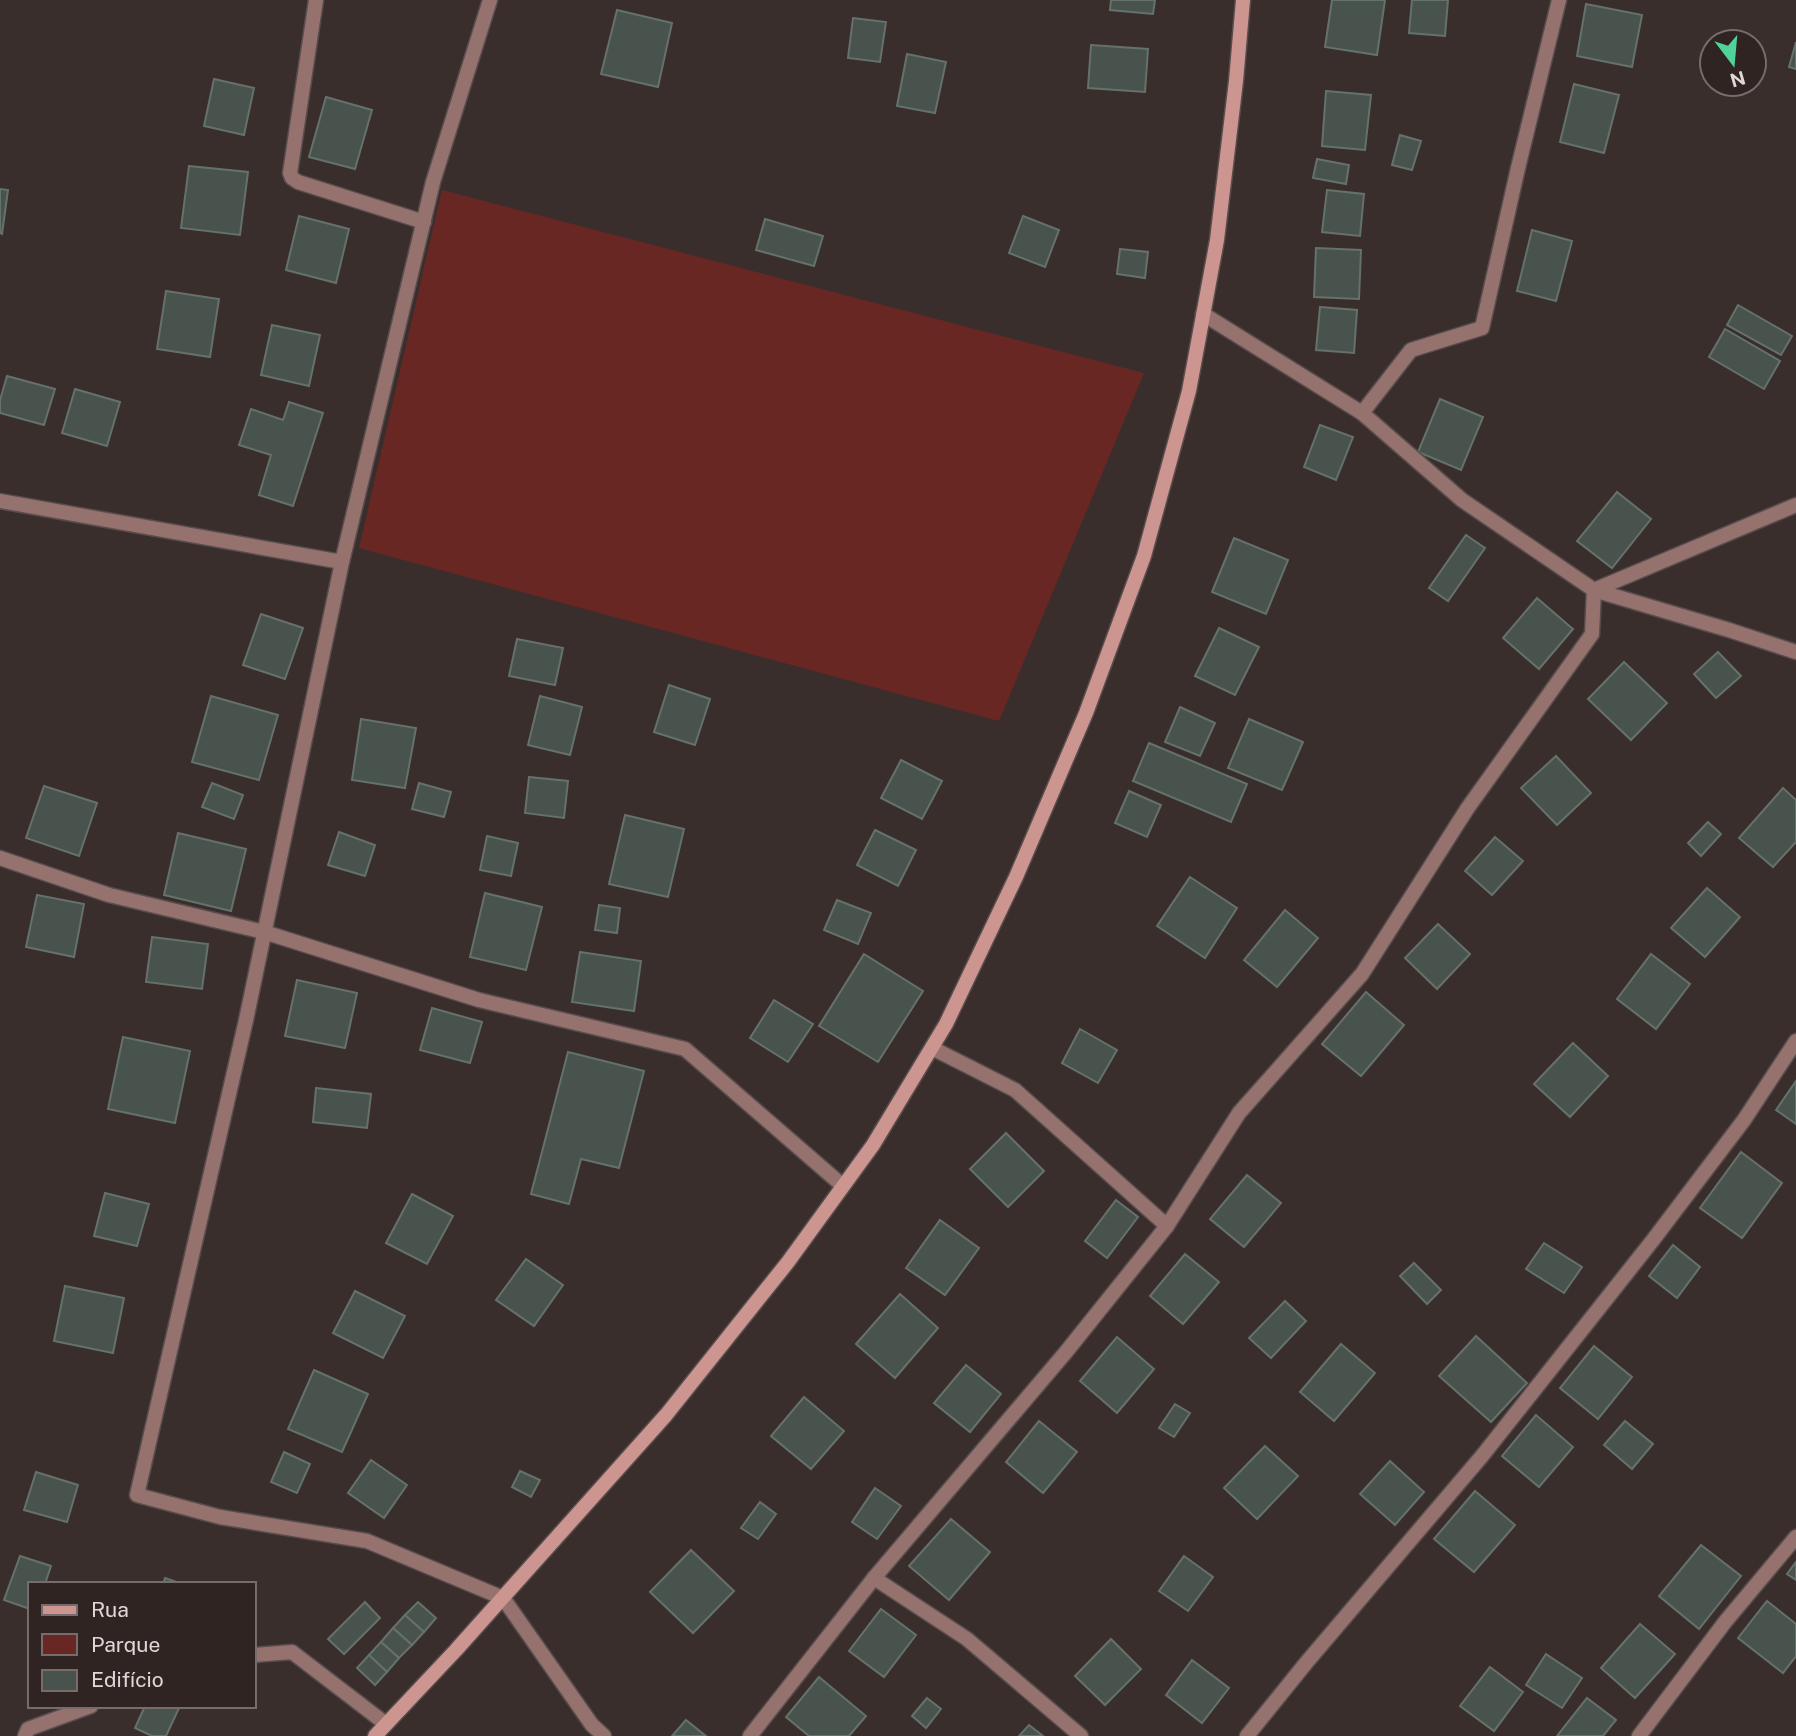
<svg xmlns="http://www.w3.org/2000/svg" width="1796" height="1736" font-family="'Public Sans',sans-serif">
<rect width="100%" height="100%" fill="#3a2e2d"/>
<polygon fill="#692724" points="442,190 1144,373 999,721 359,548"/>
<g fill="#48534d" stroke="#65716b" stroke-width="2">
<polygon points="1111,0 1155,0 1153,14 1110,10"/>
<polygon points="1332,0 1385,0 1377,55 1325,47"/>
<polygon points="1412,0 1448,0 1445,36 1409,33"/>
<polygon points="1586,4 1642,15 1632,67 1577,56"/>
<polygon points="617,10 672,23 658,87 601,74"/>
<polygon points="853,18 886,22 880,62 848,58"/>
<polygon points="1796,42 1796,69 1789,67"/>
<polygon points="1091,45 1148,49 1145,92 1088,88"/>
<polygon points="907,54 946,62 935,113 897,106"/>
<polygon points="214,79 254,88 244,135 204,126"/>
<polygon points="1574,84 1619,95 1604,153 1560,142"/>
<polygon points="1326,91 1371,95 1365,150 1322,146"/>
<polygon points="326,97 372,110 355,169 309,157"/>
<polygon points="1400,135 1421,141 1412,170 1392,165"/>
<polygon points="1317,159 1349,165 1346,184 1313,178"/>
<polygon points="189,166 248,172 240,235 181,228"/>
<polygon points="0,189 8,190 2,234 0,233"/>
<polygon points="1327,190 1364,194 1360,236 1322,232"/>
<polygon points="299,216 349,229 336,283 286,270"/>
<polygon points="1023,216 1059,230 1045,267 1009,253"/>
<polygon points="765,219 823,236 814,266 756,250"/>
<polygon points="1532,230 1572,241 1556,301 1517,291"/>
<polygon points="1316,248 1361,250 1359,299 1314,297"/>
<polygon points="1120,249 1148,252 1145,278 1117,274"/>
<polygon points="166,291 219,299 210,357 157,349"/>
<polygon points="1738,305 1792,336 1781,355 1727,325"/>
<polygon points="1320,307 1357,310 1354,353 1316,350"/>
<polygon points="272,325 320,335 309,386 261,375"/>
<polygon points="1725,329 1780,361 1764,389 1709,357"/>
<polygon points="7,376 55,389 44,425 0,413 0,400"/>
<polygon points="75,389 120,402 107,446 62,433"/>
<polygon points="1440,399 1483,417 1461,470 1418,452"/>
<polygon points="289,402 323,413 293,506 259,495 271,455 239,445 251,409 283,420"/>
<polygon points="1320,425 1353,437 1336,480 1304,467"/>
<polygon points="1617,492 1651,519 1612,568 1577,541"/>
<polygon points="1466,535 1485,548 1448,601 1429,588"/>
<polygon points="1234,538 1288,560 1266,614 1212,592"/>
<polygon points="1537,598 1573,629 1539,669 1503,638"/>
<polygon points="261,614 303,628 285,679 243,665"/>
<polygon points="1219,628 1259,647 1235,695 1195,676"/>
<polygon points="517,639 563,648 555,685 509,676"/>
<polygon points="1718,652 1741,676 1716,698 1694,674"/>
<polygon points="1624,662 1667,703 1631,740 1588,699"/>
<polygon points="669,685 710,699 695,745 654,732"/>
<polygon points="211,696 278,715 259,780 192,762"/>
<polygon points="540,696 582,707 570,755 528,745"/>
<polygon points="1180,707 1215,723 1200,756 1165,742"/>
<polygon points="361,719 416,728 405,788 352,780"/>
<polygon points="1249,719 1303,742 1282,790 1228,768"/>
<polygon points="1149,743 1247,784 1231,822 1133,781"/>
<polygon points="1556,756 1591,793 1557,825 1521,788"/>
<polygon points="901,760 942,781 922,819 881,798"/>
<polygon points="529,777 568,781 564,818 525,813"/>
<polygon points="212,783 243,795 234,819 202,807"/>
<polygon points="419,783 451,792 444,817 412,809"/>
<polygon points="44,786 97,803 79,856 26,838"/>
<polygon points="1783,788 1796,800 1796,842 1773,867 1739,838"/>
<polygon points="1129,791 1161,805 1147,837 1115,823"/>
<polygon points="625,815 684,829 668,897 609,884"/>
<polygon points="1708,822 1721,834 1701,856 1688,843"/>
<polygon points="875,830 916,850 898,886 857,865"/>
<polygon points="339,832 375,845 365,876 328,865"/>
<polygon points="178,833 246,849 231,911 164,895"/>
<polygon points="487,836 518,843 511,876 480,870"/>
<polygon points="1495,837 1523,861 1492,895 1465,871"/>
<polygon points="1190,877 1237,908 1205,958 1157,926"/>
<polygon points="1707,888 1740,917 1705,957 1671,928"/>
<polygon points="485,893 542,907 526,970 470,957"/>
<polygon points="37,895 84,904 74,957 26,947"/>
<polygon points="837,900 871,913 858,944 824,930"/>
<polygon points="599,905 620,908 617,933 595,930"/>
<polygon points="1285,910 1318,938 1277,987 1244,960"/>
<polygon points="1438,924 1470,954 1437,989 1405,958"/>
<polygon points="152,937 208,944 202,989 146,982"/>
<polygon points="580,952 641,961 634,1011 572,1002"/>
<polygon points="864,954 923,991 878,1062 819,1026"/>
<polygon points="1651,954 1690,984 1656,1029 1617,999"/>
<polygon points="297,980 357,993 345,1048 285,1036"/>
<polygon points="1366,992 1404,1025 1361,1076 1322,1044"/>
<polygon points="774,1000 813,1024 788,1062 750,1038"/>
<polygon points="432,1008 482,1022 470,1063 420,1050"/>
<polygon points="1080,1029 1117,1050 1098,1083 1062,1063"/>
<polygon points="123,1037 190,1051 175,1123 108,1109"/>
<polygon points="1573,1043 1608,1076 1570,1117 1534,1084"/>
<polygon points="568,1052 644,1071 619,1168 581,1159 569,1204 531,1194"/>
<polygon points="1796,1081 1796,1124 1776,1110"/>
<polygon points="316,1088 371,1094 367,1128 313,1122"/>
<polygon points="1006,1133 1044,1171 1008,1207 970,1169"/>
<polygon points="1741,1152 1782,1183 1742,1238 1700,1208"/>
<polygon points="1247,1175 1281,1203 1244,1247 1210,1219"/>
<polygon points="105,1193 149,1204 137,1246 94,1236"/>
<polygon points="412,1194 453,1216 427,1264 386,1243"/>
<polygon points="1116,1200 1138,1217 1107,1258 1085,1241"/>
<polygon points="940,1220 979,1248 945,1295 906,1268"/>
<polygon points="1544,1243 1582,1267 1564,1293 1526,1269"/>
<polygon points="1673,1245 1700,1267 1677,1298 1649,1276"/>
<polygon points="1185,1254 1219,1282 1183,1324 1150,1296"/>
<polygon points="526,1259 563,1285 534,1326 496,1300"/>
<polygon points="1414,1263 1441,1290 1427,1304 1400,1276"/>
<polygon points="65,1286 124,1298 113,1353 54,1341"/>
<polygon points="355,1291 405,1316 383,1358 333,1333"/>
<polygon points="900,1294 938,1328 895,1378 856,1344"/>
<polygon points="1285,1301 1306,1321 1271,1358 1249,1338"/>
<polygon points="1476,1336 1527,1383 1491,1422 1439,1376"/>
<polygon points="1117,1337 1154,1369 1117,1413 1080,1381"/>
<polygon points="1341,1344 1375,1373 1334,1421 1300,1392"/>
<polygon points="1594,1346 1632,1377 1598,1419 1560,1388"/>
<polygon points="966,1365 1001,1394 970,1432 934,1403"/>
<polygon points="314,1370 368,1394 342,1452 288,1429"/>
<polygon points="804,1397 844,1431 811,1469 771,1436"/>
<polygon points="1175,1404 1190,1413 1174,1437 1159,1428"/>
<polygon points="1536,1415 1573,1447 1539,1487 1502,1456"/>
<polygon points="1039,1421 1077,1452 1043,1493 1006,1462"/>
<polygon points="1625,1421 1653,1444 1632,1469 1604,1445"/>
<polygon points="1265,1446 1298,1476 1257,1519 1224,1488"/>
<polygon points="284,1452 310,1464 297,1493 271,1482"/>
<polygon points="371,1460 407,1485 384,1518 348,1493"/>
<polygon points="1390,1461 1424,1492 1395,1525 1360,1494"/>
<polygon points="520,1471 540,1480 531,1497 512,1487"/>
<polygon points="36,1472 78,1485 67,1522 24,1510"/>
<polygon points="875,1488 901,1506 877,1539 852,1522"/>
<polygon points="1475,1491 1515,1525 1474,1572 1434,1539"/>
<polygon points="760,1502 776,1514 758,1539 741,1528"/>
<polygon points="951,1519 990,1552 949,1600 909,1566"/>
<polygon points="1701,1545 1741,1576 1699,1629 1659,1596"/>
<polygon points="691,1550 734,1591 693,1633 650,1592"/>
<polygon points="20,1556 51,1566 45,1584 30,1584 30,1609 4,1600"/>
<polygon points="1184,1556 1213,1577 1188,1611 1159,1591"/>
<polygon points="1796,1562 1796,1580 1787,1574"/>
<polygon points="165,1578 182,1584 163,1584"/>
<polygon points="1767,1601 1796,1624 1796,1656 1783,1673 1738,1638"/>
<polygon points="365,1602 380,1618 344,1654 328,1639"/>
<polygon points="418,1602 436,1618 424,1632 405,1615"/>
<polygon points="881,1609 916,1635 884,1677 849,1651"/>
<polygon points="405,1615 424,1632 412,1645 393,1628"/>
<polygon points="1640,1624 1675,1654 1635,1698 1601,1668"/>
<polygon points="393,1628 412,1645 399,1658 381,1642"/>
<polygon points="1111,1639 1141,1669 1105,1705 1075,1676"/>
<polygon points="381,1642 399,1658 387,1672 369,1655"/>
<polygon points="1546,1654 1582,1678 1562,1708 1526,1685"/>
<polygon points="369,1655 387,1672 375,1685 357,1668"/>
<polygon points="1192,1660 1229,1688 1202,1723 1166,1695"/>
<polygon points="1490,1667 1523,1692 1494,1731 1460,1706"/>
<polygon points="819,1677 866,1716 849,1736 809,1736 786,1717"/>
<polygon points="927,1698 941,1709 926,1728 912,1716"/>
<polygon points="1587,1698 1616,1720 1603,1736 1557,1736"/>
<polygon points="145,1706 180,1706 166,1736 152,1736 135,1728"/>
<polygon points="686,1720 706,1736 672,1736"/>
<polygon points="1029,1725 1043,1736 1019,1736"/>
</g>
<g fill="none" stroke-linecap="round" stroke-linejoin="round">
<defs>
<g id="street">
<polyline points="316,0 290,173 292,178 298,182 424,222"/>
<polyline points="490,0 433,182 342,562 246,1020 137,1495 220,1517 367,1541 503,1598 592,1725 604,1736"/>
<polyline points="1203,314 1362,413 1462,500 1594,590 1796,505"/>
<polyline points="1362,413 1411,350 1482,328 1518,168 1559,0"/>
<polyline points="0,501 342,562"/>
<polyline points="0,858 109,895 264,932 479,1000 685,1049 843,1186"/>
<polyline points="932,1048 1015,1090 1167,1226 1239,1113 1362,974 1467,809 1592,634 1594,590 1729,630 1796,652"/>
<polyline points="874,1578 967,1639 1081,1736"/>
<polyline points="254,1655 292,1652 386,1724"/>
<polyline points="25,1736 28,1729 91,1706"/>
<polyline points="750,1736 874,1578 1066,1352 1167,1226"/>
<polyline points="1247,1736 1306,1663 1482,1456 1653,1240 1744,1120 1796,1041"/>
<polyline points="1639,1736 1725,1622 1796,1537"/>
</g>
<polyline id="secondary" points="375,1736 456,1650 666,1415 788,1262 873,1145 946,1024 1016,877 1086,713 1144,556 1189,391 1217,240 1236,81 1243,0"/>
</defs>
<use href="#street" stroke="#584d4c" stroke-width="17"/>
<use href="#secondary" stroke="#584d4c" stroke-width="17"/>
<use href="#street" stroke="#95726e" stroke-width="14"/>
<use href="#secondary" stroke="#cd958f" stroke-width="14"/>
</g>
<rect x="28" y="1582" width="228" height="126" fill="#302423" stroke="#766c6b" stroke-width="2"/>
<rect x="42" y="1605" width="35" height="10" fill="#cd958f" stroke="#766c6b" stroke-width="2"/>
<text x="91" y="1617" font-size="21" fill="#e0d8d7">Rua</text>
<rect x="42" y="1634" width="35" height="21" fill="#692724" stroke="#766c6b" stroke-width="2"/>
<text x="91" y="1652" font-size="21" fill="#e0d8d7">Parque</text>
<rect x="42" y="1670" width="35" height="21" fill="#48534d" stroke="#766c6b" stroke-width="2"/>
<text x="91" y="1687" font-size="21" fill="#e0d8d7">Edifício</text>
<g transform="translate(1733 63) rotate(164)"><circle r="33" fill="#302423" stroke="#766c6b" stroke-width="2"/>
<path d="M0-5L12 26L0 18L-12 26Z" fill="#4fd399"/>
<text y="-10" font-size="19" font-weight="bold" text-anchor="middle" fill="#e0d8d7">N</text>
</g>
</svg>
